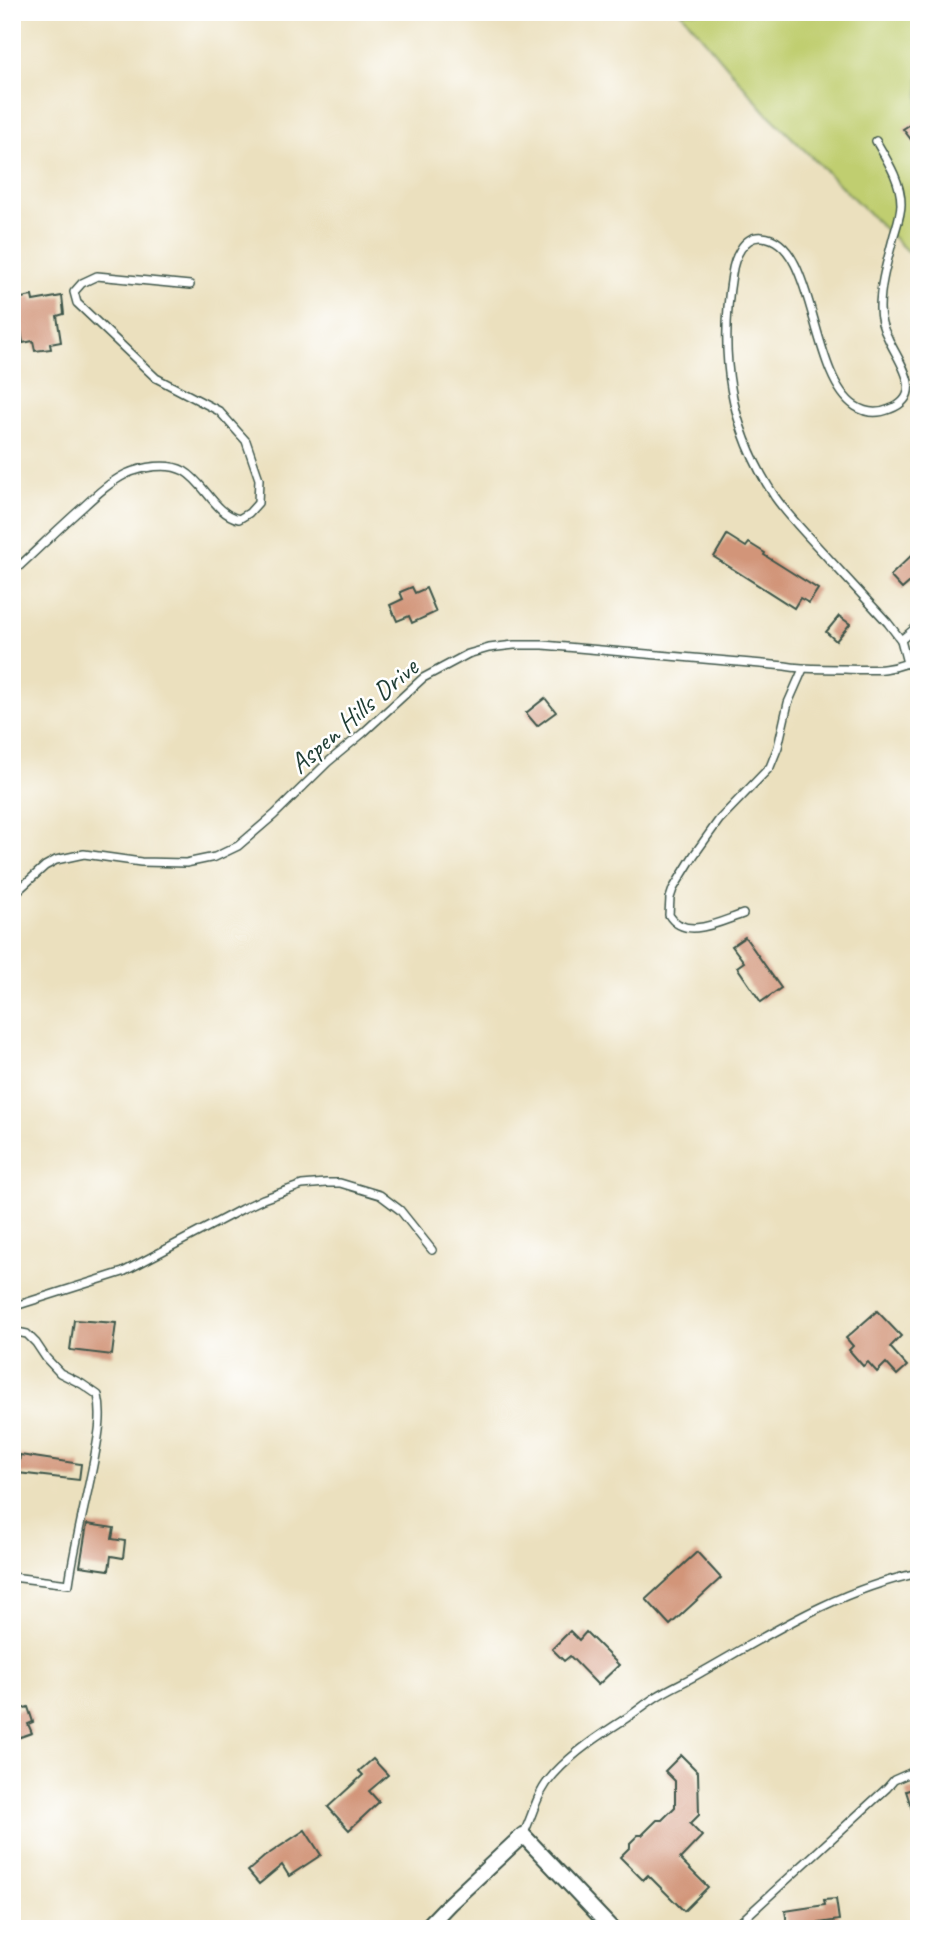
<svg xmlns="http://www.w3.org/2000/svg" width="931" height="1941" font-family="Caveat,sans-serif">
<rect width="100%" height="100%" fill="#fff"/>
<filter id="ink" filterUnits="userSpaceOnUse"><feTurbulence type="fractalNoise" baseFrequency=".0143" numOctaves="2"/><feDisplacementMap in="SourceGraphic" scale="14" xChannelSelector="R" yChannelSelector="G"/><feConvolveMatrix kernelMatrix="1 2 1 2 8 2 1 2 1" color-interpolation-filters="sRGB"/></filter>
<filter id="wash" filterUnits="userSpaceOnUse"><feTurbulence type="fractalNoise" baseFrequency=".00686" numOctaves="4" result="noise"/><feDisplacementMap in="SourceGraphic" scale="28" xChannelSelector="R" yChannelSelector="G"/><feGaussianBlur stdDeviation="1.57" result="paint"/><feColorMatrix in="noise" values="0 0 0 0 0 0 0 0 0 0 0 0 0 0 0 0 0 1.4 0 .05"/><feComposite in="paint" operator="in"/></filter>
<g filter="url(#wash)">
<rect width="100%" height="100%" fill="#ebe0be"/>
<polygon fill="#c0ce70" stroke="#708652" stroke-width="2" points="681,12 919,12 919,263 765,111"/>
<g id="blocks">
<g fill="#d29579">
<polygon points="919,119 919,150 903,129"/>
<polygon points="32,296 33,301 62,296 64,314 57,316 61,342 50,344 51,349 35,351 33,341 23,343 16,299"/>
<polygon points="727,535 746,547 749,543 765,553 764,555 818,589 809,603 800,598 794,608 714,557"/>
<polygon points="919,548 919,574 902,589 890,576"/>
<polygon points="412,587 415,593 426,588 436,612 412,623 409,616 397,621 390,605 403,599 400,592"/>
<polygon points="839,616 850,624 836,641 826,632"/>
<polygon points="545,698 556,712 537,726 526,713"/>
<polygon points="745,937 781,988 761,1002 737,967 744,962 732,946"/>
<polygon points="877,1311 901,1336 890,1347 907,1366 897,1375 886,1363 877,1372 868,1362 863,1366 849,1350 853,1346 846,1338"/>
<polygon points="74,1320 116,1323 112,1355 70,1350"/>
<polygon points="20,1455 81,1464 79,1480 18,1473"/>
<polygon points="87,1524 114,1528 112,1539 125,1541 123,1558 111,1556 109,1570 80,1566"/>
<polygon points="697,1552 721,1578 670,1625 646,1599"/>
<polygon points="570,1631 579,1640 586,1632 619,1665 598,1685 570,1656 564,1661 552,1649"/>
<polygon points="28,1707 33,1722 28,1724 32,1733 12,1740 12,1712"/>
<polygon points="681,1755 698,1772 699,1815 690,1824 702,1836 680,1859 708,1887 684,1911 648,1875 643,1880 620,1857 630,1847 630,1843 638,1835 642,1835 657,1820 662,1820 675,1807 675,1781 665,1771"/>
<polygon points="373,1759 388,1775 369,1791 379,1802 349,1830 328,1807 363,1775 359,1771"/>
<polygon points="919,1787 919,1824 917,1825 906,1791"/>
<polygon points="305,1830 321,1855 289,1876 282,1865 259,1884 248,1871 264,1857"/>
<polygon points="836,1899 839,1920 788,1928 785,1911 825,1905 824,1900"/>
</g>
</g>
</g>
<g filter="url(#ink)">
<use href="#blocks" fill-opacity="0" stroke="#3e5549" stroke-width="2"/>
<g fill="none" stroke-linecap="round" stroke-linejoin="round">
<defs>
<g id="service">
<path d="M876,141C887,160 901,181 901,204C901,214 897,225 894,235C888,259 880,283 880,308C880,318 883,329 888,338C897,360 928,395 890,409C878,414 867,414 855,406C809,375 816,240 762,237C743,235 734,259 732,274C719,356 729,427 775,497C787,514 802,530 816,545C840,571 864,597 888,623L901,640L907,663"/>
<path d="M12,573C36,551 59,528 83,507C96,495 110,482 126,474C142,467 168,462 184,471C205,483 215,514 239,519L249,513L258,503L259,479L246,441L219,411L156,378L77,303L74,292L82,283L97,276L190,285"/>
<polyline points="901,640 919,625"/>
<path d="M12,896L45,866L56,860L84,854L141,862L186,863L215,857L238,846L274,815L328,762L363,733L423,678L468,654L489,648L514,645H543L785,666C807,670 823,668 845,669C870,670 898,672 919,656"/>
<path d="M743,914C721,921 685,941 669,915L670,898L673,889L694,855L719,820L770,767L778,747L788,703L803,669"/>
<polyline points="12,1307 123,1272 242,1209 263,1199 302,1185 326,1183 340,1183 380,1195 400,1210 432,1250"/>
<path d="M12,1331L27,1334L36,1343L46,1358L60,1373L82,1384L98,1395C103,1417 98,1438 94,1460C86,1502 75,1542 69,1584L12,1577"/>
<path d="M523,1835C534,1813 536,1793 554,1774C574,1752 600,1735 625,1719C636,1712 645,1704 656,1697C670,1688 687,1681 702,1672C771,1633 840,1589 919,1573"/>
<polyline points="733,1929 887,1788 894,1780 919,1769"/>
</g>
<polyline id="minor" points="425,1929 449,1904 523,1835 612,1929"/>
</defs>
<use href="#service" stroke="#3e5549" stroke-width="10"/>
<use href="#minor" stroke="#3e5549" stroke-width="18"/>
<use href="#service" stroke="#fff" stroke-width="7"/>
<use href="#minor" stroke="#fff" stroke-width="14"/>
</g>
</g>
<g text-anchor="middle" stroke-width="5" stroke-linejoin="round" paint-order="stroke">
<g font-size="28" fill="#1f3d34" stroke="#fff">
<text transform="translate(353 715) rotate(-41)" y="10">Aspen Hills Drive</text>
</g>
</g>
<rect width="931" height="1941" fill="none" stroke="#fff" stroke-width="42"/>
</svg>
